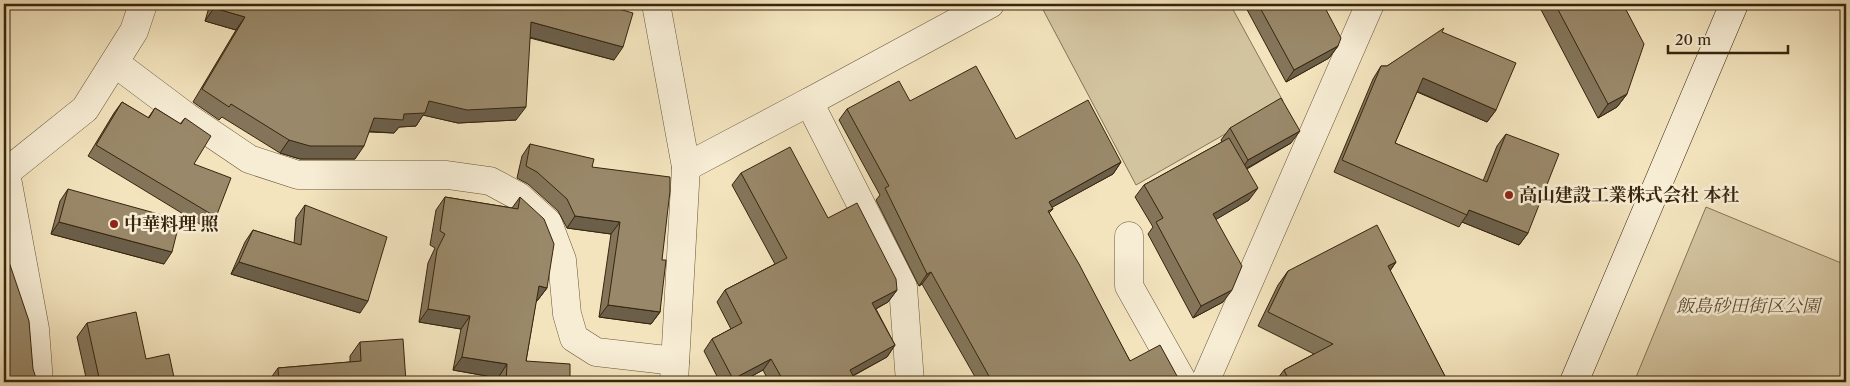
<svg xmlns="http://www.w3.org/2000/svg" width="1850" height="386" font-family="'Libre Caslon Text','Noto Serif JP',serif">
<rect width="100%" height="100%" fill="#f3e4be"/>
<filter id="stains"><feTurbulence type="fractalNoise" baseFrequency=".004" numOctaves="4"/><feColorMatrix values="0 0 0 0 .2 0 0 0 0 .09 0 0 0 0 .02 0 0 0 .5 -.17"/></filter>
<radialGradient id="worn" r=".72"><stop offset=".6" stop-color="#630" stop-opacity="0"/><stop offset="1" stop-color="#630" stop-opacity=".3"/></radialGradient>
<g fill="#d3c4a0" stroke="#857456">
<polygon points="1040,4 1230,4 1283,101 1136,185"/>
<polygon points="1706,207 1846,265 1846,382 1634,382"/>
</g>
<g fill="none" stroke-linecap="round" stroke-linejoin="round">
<defs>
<g id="street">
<polyline points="656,4 686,167 674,382"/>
<polyline points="115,63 187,117 249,159 298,175 447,175 490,181 518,196 548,223 562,260 567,314 574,338 596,352 675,361"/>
<polyline points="809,102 990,4"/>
<polyline points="686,167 809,102 903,287 910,382"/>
<polyline points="6,173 35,329 39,382"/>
<polyline points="4,174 85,109 134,31 143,4"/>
<polyline points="1129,236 1129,286 1183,382"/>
<polyline points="1205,382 1370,4"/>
</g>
<polyline id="secondary" points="1574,382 1734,4"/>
</defs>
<use href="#street" stroke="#665539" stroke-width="29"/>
<use href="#secondary" stroke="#37250d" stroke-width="29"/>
<use href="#street" stroke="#f7edd5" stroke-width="28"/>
<use href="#secondary" stroke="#f7edd5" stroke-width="28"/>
</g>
<g fill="#84755a" stroke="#37250d">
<polygon points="210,4 608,4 614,60 530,38 516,120 458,123 423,115 416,126 399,127 394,133 369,132 355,159 300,159 280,153 222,117 219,120 193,102 236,30 205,21"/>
<polygon points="1244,4 1323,4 1338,46 1329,58 1286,82"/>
<polygon points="1538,4 1623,4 1627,94 1617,107 1598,118"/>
<polygon points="1442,32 1496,110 1487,122 1417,92 1395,143 1483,181 1497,146 1506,134 1528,233 1519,245 1462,222 1459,227 1334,172 1373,79 1381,66 1387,66"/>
<polygon points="910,101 1016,139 1121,162 1113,174 1052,207 1053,209 1049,213 1130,361 1177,376 1172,382 978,382 922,284 919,286 876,200 880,195 839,120 847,109"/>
<polygon points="122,102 148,118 155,108 180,124 185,118 194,164 216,217 208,229 88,156 114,113"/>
<polygon points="1230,128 1291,143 1247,169 1249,200 1216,219 1223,302 1193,318 1148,234 1153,227 1135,197 1144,185 1222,142 1221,140"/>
<polygon points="530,144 592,167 662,260 660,312 651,324 599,317 611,234 567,228 558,211 528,184 517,178 522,156"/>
<polygon points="741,173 828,218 897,290 888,302 876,309 895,345 887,357 853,376 856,382 769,382 763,370 741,382 720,382 704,351 712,339 731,329 717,302 725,290 775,264 732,185"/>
<polygon points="68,189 164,264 51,234 60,201"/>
<polygon points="445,197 512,208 520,197 547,288 537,301 536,301 526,361 570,382 498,382 498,378 453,370 461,329 419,322 428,263 435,248 430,245 436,210"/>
<polygon points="305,205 360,313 231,274 245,242 253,230 294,243 296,218"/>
<polygon points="1396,262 1390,271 1448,382 1275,382 1284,370 1314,354 1258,326 1278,285 1288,271"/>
<polygon points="87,323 146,359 175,382 87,382 77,337"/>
<polygon points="360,342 406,382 268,382 278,368 350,362 350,356"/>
</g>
<g fill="#6b5f4a" stroke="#37250d">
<polygon points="214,8 245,17 236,30 205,21"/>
<polygon points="531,22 623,47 614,60 522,35"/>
<polygon points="1338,46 1329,58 1286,82 1294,70"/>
<polygon points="1423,78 1496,110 1487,122 1414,90"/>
<polygon points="1627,94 1617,107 1598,118 1608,104"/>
<polygon points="429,101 526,107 516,120 458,123 423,115 416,126 399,127 394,133 364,131 374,118 404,114"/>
<polygon points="1300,131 1291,143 1240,172 1248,160"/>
<polygon points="289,140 364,146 355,159 300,159 280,153"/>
<polygon points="1121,162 1113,174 1040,214 1049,202"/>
<polygon points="1258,188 1249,200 1205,226 1213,214"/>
<polygon points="1469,210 1528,233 1519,245 1462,222 1467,215"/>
<polygon points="575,216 620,222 611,234 567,228"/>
<polygon points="59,222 172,252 164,264 51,234"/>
<polygon points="239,262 368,301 360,313 231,274"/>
<polygon points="1396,262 1386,276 1388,266"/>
<polygon points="931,272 922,284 919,286 927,274"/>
<polygon points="539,286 547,288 537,301 530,299"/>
<polygon points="897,290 888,302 864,315 872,303"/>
<polygon points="1232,290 1223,302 1193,318 1201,306"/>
<polygon points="608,305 660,312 651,324 599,317"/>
<polygon points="428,309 470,316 461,329 419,322"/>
<polygon points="895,345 887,357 841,382 850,370"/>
<polygon points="462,357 507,364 498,378 453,370"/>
<polygon points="771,359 763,370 741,382 731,382 733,379"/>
<polygon points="1177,376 1172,382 1165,382"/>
</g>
<g fill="#998869" stroke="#37250d">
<polygon points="215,4 608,4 608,6 633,13 623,47 531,22 526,107 467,110 429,101 425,113 404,114 403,120 374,118 364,146 310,146 289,140 231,104 229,107 202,89 245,17 214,8"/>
<polygon points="1258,4 1323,4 1341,38 1338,46 1294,70"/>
<polygon points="1555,4 1623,4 1644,44 1627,94 1608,104"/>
<polygon points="1444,28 1442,32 1516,63 1496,110 1423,78 1395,143 1487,182 1506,134 1559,154 1528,233 1469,210 1467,215 1342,160 1381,66 1387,66"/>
<polygon points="976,66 1016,139 1088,100 1121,162 1049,202 1053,209 1048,211 1079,264 1130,361 1160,345 1177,376 1165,382 983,382 990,378 931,272 927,274 885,188 889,186 847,109 899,81 910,101"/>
<polygon points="1281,98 1300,131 1248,160 1230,128"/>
<polygon points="122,102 149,118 155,108 181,124 185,118 211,136 194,164 231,178 216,217 96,145"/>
<polygon points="1229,138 1258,188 1213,214 1242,266 1232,290 1201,306 1156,222 1163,218 1144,185"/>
<polygon points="530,144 594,159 592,167 670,177 670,191 662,260 666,260 660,312 608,305 620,222 575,216 567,199 537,172 526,166"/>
<polygon points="790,147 828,218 857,203 896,279 897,290 872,303 895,345 850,370 856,382 784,382 771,359 733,379 712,339 742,323 725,290 787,258 741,173"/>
<polygon points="68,189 180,220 172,252 59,222"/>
<polygon points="445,197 518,209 520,197 544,219 554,244 547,288 539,286 526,361 570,364 570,382 506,382 507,364 462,357 470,316 428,309 437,250 445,234 440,231"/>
<polygon points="305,205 387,237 368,301 239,262 253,230 301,245"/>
<polygon points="1377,225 1396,262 1388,266 1448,382 1290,382 1284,370 1333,344 1268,312 1288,271"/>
<polygon points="4,247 29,321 33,369 36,378 36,382 4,382"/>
<polygon points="136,312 146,359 169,354 175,382 100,382 87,323"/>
<polygon points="403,339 406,382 279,382 278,368 361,361 360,342"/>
</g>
<g fill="#8f2418" stroke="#f7edd5" stroke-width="2">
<circle cx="1509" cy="195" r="5"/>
<circle cx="114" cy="224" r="5"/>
</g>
<g text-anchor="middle" stroke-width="5" stroke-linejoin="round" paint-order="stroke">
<g font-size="18" font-weight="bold" fill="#37250d" stroke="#f7edd5" text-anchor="start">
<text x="1519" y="201">高山建設工業株式会社 本社</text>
<text x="124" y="230">中華料理 照</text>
</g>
<g font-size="18" font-style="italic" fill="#5e4d32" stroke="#f7edd5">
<text x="1748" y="312">飯島砂田街区公園</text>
</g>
</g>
<rect width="1850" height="386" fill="none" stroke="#f3e4be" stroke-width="20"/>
<rect x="5" y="5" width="1840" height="376" fill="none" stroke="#37250d" stroke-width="2.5"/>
<rect x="10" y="10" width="1830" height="366" fill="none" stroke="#37250d"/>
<path d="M1668 45v8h120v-8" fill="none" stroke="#37250d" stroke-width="2.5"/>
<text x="1675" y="45" font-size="15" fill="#37250d" stroke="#f7edd5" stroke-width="4" paint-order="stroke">20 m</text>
<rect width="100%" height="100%" filter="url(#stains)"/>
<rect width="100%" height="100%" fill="url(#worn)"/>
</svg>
